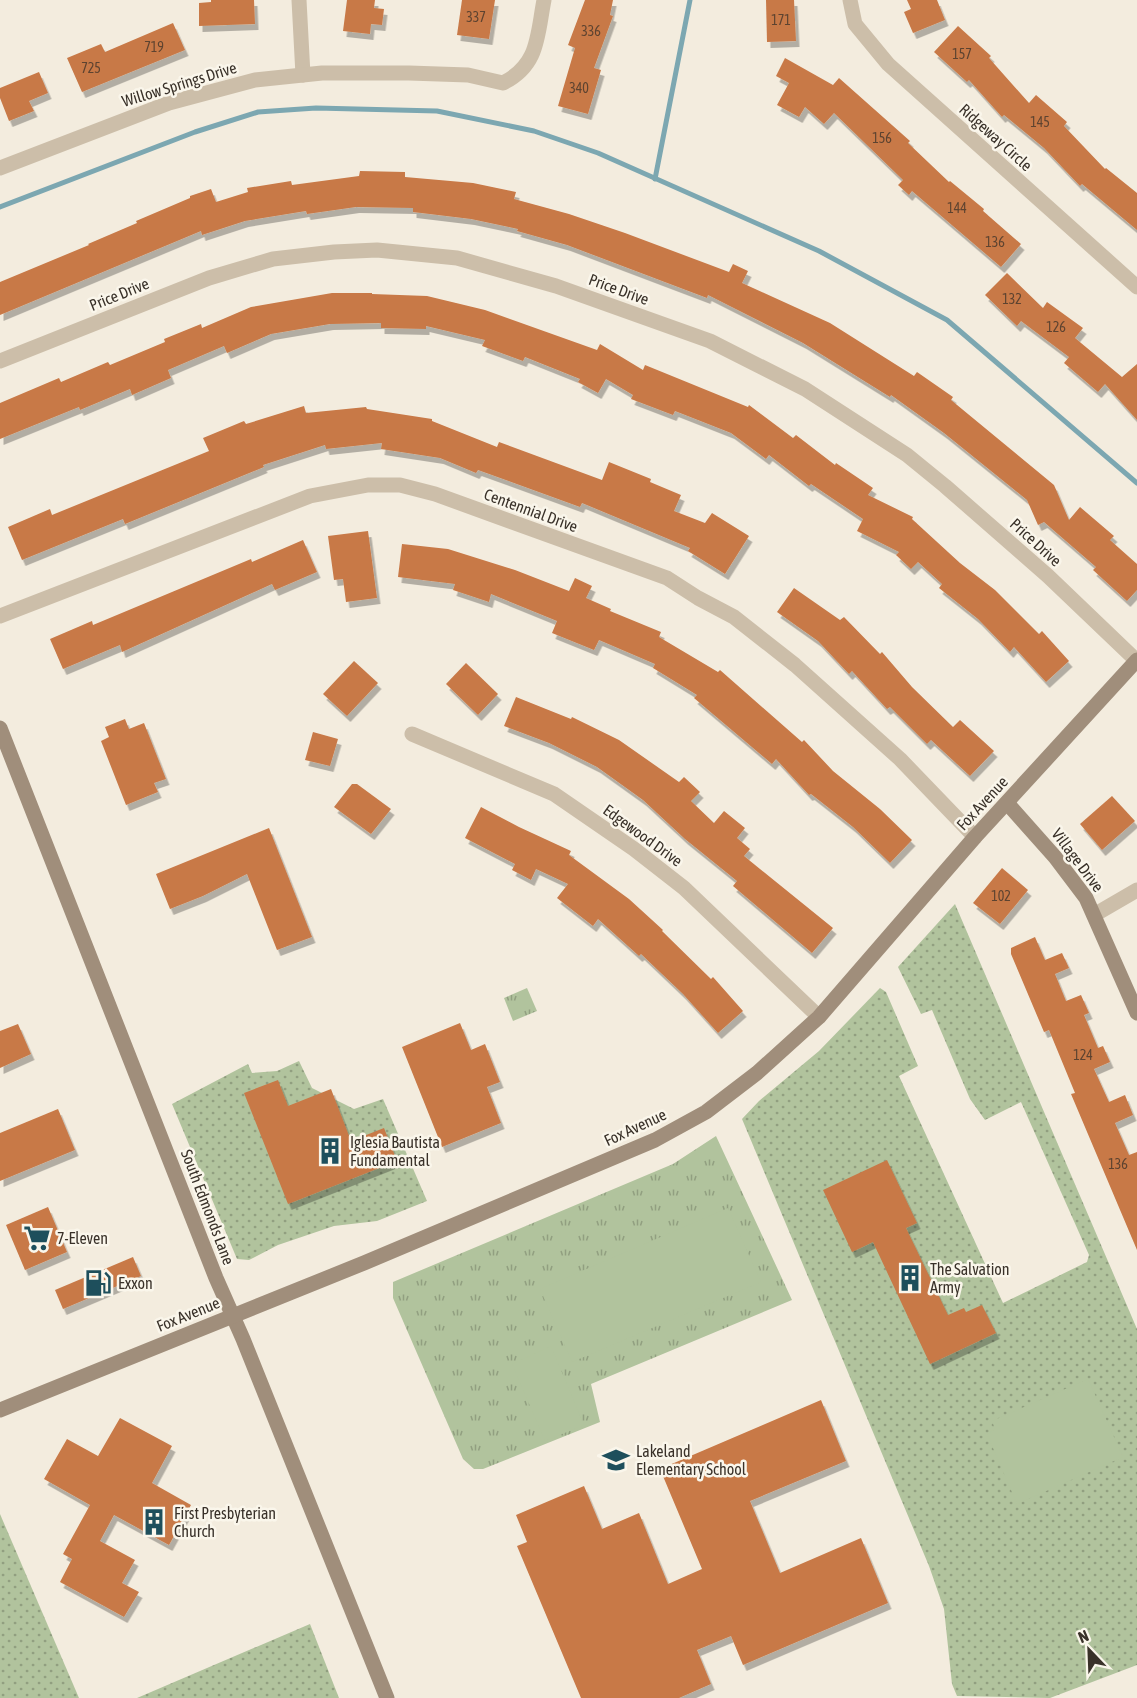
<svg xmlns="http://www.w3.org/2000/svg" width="1137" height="1698" font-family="'Asap Condensed',sans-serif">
<defs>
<pattern id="grass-dots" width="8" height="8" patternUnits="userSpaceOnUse" patternTransform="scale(1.5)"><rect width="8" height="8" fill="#b1c39d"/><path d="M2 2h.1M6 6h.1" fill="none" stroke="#919f80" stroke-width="1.8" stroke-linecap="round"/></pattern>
<pattern id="park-tufts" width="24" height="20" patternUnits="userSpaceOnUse" patternTransform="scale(1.5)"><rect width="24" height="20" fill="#b1c39d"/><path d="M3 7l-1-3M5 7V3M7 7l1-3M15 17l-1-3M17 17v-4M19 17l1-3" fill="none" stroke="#919f80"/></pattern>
<filter id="shadow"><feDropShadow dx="3.5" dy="6" stdDeviation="0" flood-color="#0004"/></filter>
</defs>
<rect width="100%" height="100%" fill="#f3ecde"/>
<g fill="url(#grass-dots)">
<polygon points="955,904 1137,1329 1137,1665 1050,1698 957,1696 952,1684 944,1609 929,1566 742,1119 759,1101 819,1051 880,988 886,992 918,1066 899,1076 1003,1303 1087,1262 1089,1255 1021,1102 985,1120 970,1099 932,1010 921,1014 898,967"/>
<polygon points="299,1061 312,1088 354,1109 383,1099 427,1201 377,1221 334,1226 278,1245 249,1260 237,1259 172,1104 248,1064 252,1073 277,1071"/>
<polygon points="0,1514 79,1698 0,1698"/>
<polygon points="310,1624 339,1698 137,1698"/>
</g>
<g fill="url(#park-tufts)">
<polygon points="527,988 537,1011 513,1021 504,998"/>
<polygon points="716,1136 792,1300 591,1384 600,1422 483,1469 474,1469 463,1459 393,1298 393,1282 673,1164"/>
</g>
<g fill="#b1c39d">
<polygon points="728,1208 761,1282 572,1362 540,1289"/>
<polygon points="551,1346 584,1425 545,1441 512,1364"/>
<polygon points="1088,1379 1123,1457 1017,1504 987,1434 995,1429 992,1421"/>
</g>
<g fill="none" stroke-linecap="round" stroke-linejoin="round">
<g stroke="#7ca7b1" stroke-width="5">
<polyline points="655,179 690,0"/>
<polyline points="0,207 195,132 258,112 316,108 437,111 534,131 598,153 819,251 947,320 1137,483"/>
</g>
</g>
<g fill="#c87947" filter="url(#shadow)">
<polygon points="211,0 254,0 255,24 199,26 199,3 211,2"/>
<polygon points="347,0 375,0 374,8 384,9 382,25 371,24 370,34 343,31"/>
<polygon points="462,0 495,0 489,39 457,35"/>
<polygon points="585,0 613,0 610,15 613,16 594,68 601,70 588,114 558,106 575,48 568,45"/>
<polygon points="766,0 794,0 796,41 767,42"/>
<polygon points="907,0 937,0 945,20 913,33 904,12 911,9"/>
<polygon points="173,23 185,50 82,92 67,58 101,44 105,52"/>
<polygon points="958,26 991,56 989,58 1029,103 1036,95 1067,122 1064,126 1105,169 1106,168 1137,193 1137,230 1082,184 1080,186 1044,148 1004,115 1002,117 969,80 967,82 934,52"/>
<polygon points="785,58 833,85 839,78 910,141 908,143 949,182 950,181 984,209 983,211 1021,244 1001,267 912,191 909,195 898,185 903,180 834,113 824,124 805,107 799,117 777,105 789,83 776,76"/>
<polygon points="39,72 48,93 29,101 34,111 9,121 0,98 0,88"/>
<polygon points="360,171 405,172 405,177 473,183 516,192 514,199 569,214 625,233 729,272 733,264 748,271 742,283 830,323 914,376 917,372 953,397 951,400 1054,485 1069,520 1080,507 1114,536 1110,540 1137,564 1137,590 1127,601 1093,570 1096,567 1044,522 1038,525 1027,500 944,433 891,395 890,397 803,343 708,295 707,298 567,245 517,231 518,229 471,219 413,212 413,208 356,207 307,214 306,211 245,221 202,235 201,231 0,315 0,282 89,245 88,244 137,223 136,221 190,198 190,196 211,189 216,202 248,192 247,188 291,181 292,185 359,176"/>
<polygon points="1007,273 1043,308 1047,302 1083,328 1075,338 1122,377 1137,364 1137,420 1105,384 1098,392 1064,363 1069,357 1021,321 1017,326 985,295"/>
<polygon points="332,293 372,293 372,294 427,296 485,310 597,350 600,344 643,370 645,365 748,407 749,405 793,438 796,435 835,465 836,463 873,488 868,495 913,517 912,519 960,563 995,590 1039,634 1042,631 1069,661 1046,682 1014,647 1010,652 978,619 939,588 942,584 918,562 911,569 896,555 899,552 857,531 863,519 811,484 809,486 769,455 766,459 731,433 675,411 673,415 631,399 633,395 606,379 598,393 578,382 580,379 525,357 523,361 482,346 485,340 426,326 426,329 381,328 381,323 330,324 271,334 227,353 224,346 168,370 171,378 132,395 130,389 80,410 79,407 0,439 0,403 59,378 61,382 108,362 110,365 165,342 164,339 201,324 202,328 251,307"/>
<polygon points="304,406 306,413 366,407 367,409 432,419 432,421 497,447 499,442 602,480 609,462 651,479 650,482 681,495 674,511 705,523 712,513 749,536 725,574 688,551 690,548 582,503 580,507 478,470 476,473 440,458 381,449 382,443 326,449 325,445 263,465 264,467 125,524 123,519 22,560 8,527 50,509 52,515 209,451 203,438 244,421 246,424"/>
<polygon points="368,531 377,598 346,602 343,579 334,580 328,536"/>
<polygon points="303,540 317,572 275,590 272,584 122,652 120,645 63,669 50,639 92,621 93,625 251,559 252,562"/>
<polygon points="402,544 448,549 515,570 569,591 575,578 592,586 586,598 611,609 610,611 661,632 659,637 718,672 720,670 802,742 804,740 833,771 880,809 912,840 890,863 853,827 811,794 809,795 776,759 772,764 694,698 697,695 653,668 655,664 599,640 594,650 552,633 557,621 491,594 489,602 453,590 455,584 398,577"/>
<polygon points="794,588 840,620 844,617 880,654 882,652 912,687 953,727 960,720 994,751 970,776 931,740 927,744 890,707 887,709 852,671 849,674 818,641 777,612"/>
<polygon points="354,661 378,683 347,716 323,694"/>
<polygon points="466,663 498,694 478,715 446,684"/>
<polygon points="516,697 571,719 572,717 619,740 679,782 684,777 700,792 691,801 714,823 724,811 745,828 737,838 750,849 744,856 833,928 812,953 733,886 737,881 685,839 643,800 597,767 549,743 504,726"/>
<polygon points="125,719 129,729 144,723 166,779 154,783 158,792 126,805 101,741 109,737 105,727"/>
<polygon points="313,732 338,739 330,766 305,760"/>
<polygon points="352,784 357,784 391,809 371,834 334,807"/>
<polygon points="1112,796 1135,821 1102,850 1080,824"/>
<polygon points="481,807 519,827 571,851 569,855 629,899 663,930 662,931 711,979 713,977 743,1011 718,1033 683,994 641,954 639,956 598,919 593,926 557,898 568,884 536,869 531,880 512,870 515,864 465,838"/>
<polygon points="269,828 312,937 277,950 247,874 203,896 170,909 156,874"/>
<polygon points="1002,868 1028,890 1000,924 973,903"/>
<polygon points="1035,937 1045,960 1062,953 1069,968 1055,974 1066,1001 1081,995 1089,1013 1084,1015 1098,1048 1103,1046 1110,1062 1094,1069 1109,1102 1125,1095 1133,1115 1115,1123 1129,1155 1137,1152 1137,1250 1071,1094 1075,1093 1049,1030 1044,1032 1011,954 1011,948"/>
<polygon points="460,1023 471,1050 485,1044 500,1082 487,1087 501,1123 442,1147 402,1047"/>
<polygon points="18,1024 31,1054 0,1068 0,1031"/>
<polygon points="278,1080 288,1106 331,1089 351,1141 384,1128 397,1161 288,1204 244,1093"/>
<polygon points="58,1109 75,1150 0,1181 0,1133"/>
<polygon points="887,1160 917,1223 906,1228 948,1315 964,1308 966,1312 982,1305 996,1333 930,1364 873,1242 852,1252 823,1190"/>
<polygon points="48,1207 67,1252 25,1270 6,1225"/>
<polygon points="133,1257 141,1276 63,1309 55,1290"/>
<polygon points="821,1400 846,1461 750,1501 780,1573 861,1538 888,1603 743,1665 731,1636 697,1650 711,1684 679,1698 581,1698 517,1546 527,1542 516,1515 584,1486 602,1529 639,1513 668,1584 702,1569 660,1469"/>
<polygon points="120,1418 172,1446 152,1483 191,1505 169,1545 114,1515 100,1541 135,1560 122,1583 139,1592 124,1617 60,1582 72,1559 63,1554 90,1505 44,1479 67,1439 98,1456"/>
</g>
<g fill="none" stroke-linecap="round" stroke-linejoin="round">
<g stroke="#ccbea9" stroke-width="15">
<polyline points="299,0 303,75"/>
<polyline points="850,0 855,24 888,64 1137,287"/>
<path d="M0,168L169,103L255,80L322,73H409L468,75L503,83C539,65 537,36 544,0"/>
<polyline points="0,361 209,278 273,259 334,252 377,250 457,258 556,286 710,341 805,389 907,455 945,486 1048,576 1137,661"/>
<polyline points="0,616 310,496 368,485 400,485 435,494 667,578 698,598 734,617 795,665 900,759 975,837"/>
<polyline points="412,734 554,794 634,849 684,888 819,1017"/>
<polyline points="1094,915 1137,890"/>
</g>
<g stroke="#a08e7b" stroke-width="15">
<polyline points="0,728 216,1278 243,1339 387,1698"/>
<polyline points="1007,803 1055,857 1086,898 1137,1013"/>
<polyline points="0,1410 364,1263 655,1140 706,1112 757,1073 819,1017 975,837 1137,660"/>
</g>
</g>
<defs>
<symbol id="building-bare" viewBox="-9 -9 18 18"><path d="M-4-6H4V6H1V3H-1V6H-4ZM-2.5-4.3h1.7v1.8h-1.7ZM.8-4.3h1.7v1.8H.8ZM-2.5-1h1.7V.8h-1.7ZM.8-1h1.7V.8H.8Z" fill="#1e4f5c" stroke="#faf6eb" stroke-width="2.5" paint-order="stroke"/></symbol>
<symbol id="supermarket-bare" viewBox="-9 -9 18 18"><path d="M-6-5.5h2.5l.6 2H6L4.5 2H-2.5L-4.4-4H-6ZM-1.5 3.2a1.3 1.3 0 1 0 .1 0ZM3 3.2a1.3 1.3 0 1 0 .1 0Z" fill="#1e4f5c" stroke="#faf6eb" stroke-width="2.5" paint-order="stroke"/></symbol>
<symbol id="fuel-bare" viewBox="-9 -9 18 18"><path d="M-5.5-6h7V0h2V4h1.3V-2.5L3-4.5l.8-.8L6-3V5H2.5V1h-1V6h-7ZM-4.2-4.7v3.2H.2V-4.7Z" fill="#1e4f5c" stroke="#faf6eb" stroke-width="2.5" paint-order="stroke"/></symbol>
<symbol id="school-bare" viewBox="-9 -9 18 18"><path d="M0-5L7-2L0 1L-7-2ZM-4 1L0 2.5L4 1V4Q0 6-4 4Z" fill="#1e4f5c" stroke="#faf6eb" stroke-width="2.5" paint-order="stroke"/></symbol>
</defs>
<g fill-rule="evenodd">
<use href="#building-bare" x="311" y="1132" width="38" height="38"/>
<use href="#supermarket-bare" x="18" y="1219" width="38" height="38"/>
<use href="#building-bare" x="891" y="1259" width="38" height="38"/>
<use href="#fuel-bare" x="79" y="1264" width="38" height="38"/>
<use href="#school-bare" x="597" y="1441" width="38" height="38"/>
<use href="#building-bare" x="135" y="1503" width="38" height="38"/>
</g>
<g text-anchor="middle" stroke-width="5" stroke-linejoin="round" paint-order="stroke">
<g font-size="14" fill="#5d4330">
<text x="476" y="22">337</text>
<text x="781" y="25">171</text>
<text x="591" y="36">336</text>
<text x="154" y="52">719</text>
<text x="962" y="59">157</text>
<text x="91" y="73">725</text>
<text x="579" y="93">340</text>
<text x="1040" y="127">145</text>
<text x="882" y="143">156</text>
<text x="957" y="213">144</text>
<text x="995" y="247">136</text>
<text x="1012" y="304">132</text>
<text x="1056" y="332">126</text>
<text x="1001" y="901">102</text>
<text x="1083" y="1060">124</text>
<text x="1118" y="1169">136</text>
</g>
<g font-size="16" fill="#393129" stroke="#faf6eb">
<text transform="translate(179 84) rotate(-17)" y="6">Willow Springs Drive</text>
<text transform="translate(996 137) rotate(42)" y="6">Ridgeway Circle</text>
<text transform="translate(619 289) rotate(20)" y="6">Price Drive</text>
<text transform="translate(119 294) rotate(-22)" y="6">Price Drive</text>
<text transform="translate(531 510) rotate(20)" y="6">Centennial Drive</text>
<text transform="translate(1036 542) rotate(42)" y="6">Price Drive</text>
<text transform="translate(982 803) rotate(-47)" y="6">Fox Avenue</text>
<text transform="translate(643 835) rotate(36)" y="6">Edgewood Drive</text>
<text transform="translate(1078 860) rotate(53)" y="6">Village Drive</text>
<text transform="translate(635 1127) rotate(-25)" y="6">Fox Avenue</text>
<text transform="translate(208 1207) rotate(69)" y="6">South Edmonds Lane</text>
<text transform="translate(188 1314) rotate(-22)" y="6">Fox Avenue</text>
</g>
<g font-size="16" fill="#393129" stroke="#faf6eb" text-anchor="start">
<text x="350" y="1148">Iglesia Bautista<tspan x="350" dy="18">Fundamental</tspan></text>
<text x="57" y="1244">7-Eleven</text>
<text x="930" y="1275">The Salvation<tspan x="930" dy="18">Army</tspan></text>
<text x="118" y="1289">Exxon</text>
<text x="636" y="1457">Lakeland<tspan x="636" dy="18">Elementary School</tspan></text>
<text x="174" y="1519">First Presbyterian<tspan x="174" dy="18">Church</tspan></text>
</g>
</g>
<g transform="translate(1089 1650) rotate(337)" stroke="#faf6eb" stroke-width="4.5" paint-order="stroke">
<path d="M0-4.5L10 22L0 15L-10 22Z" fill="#393129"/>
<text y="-9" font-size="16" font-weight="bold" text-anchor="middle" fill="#393129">N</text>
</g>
</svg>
